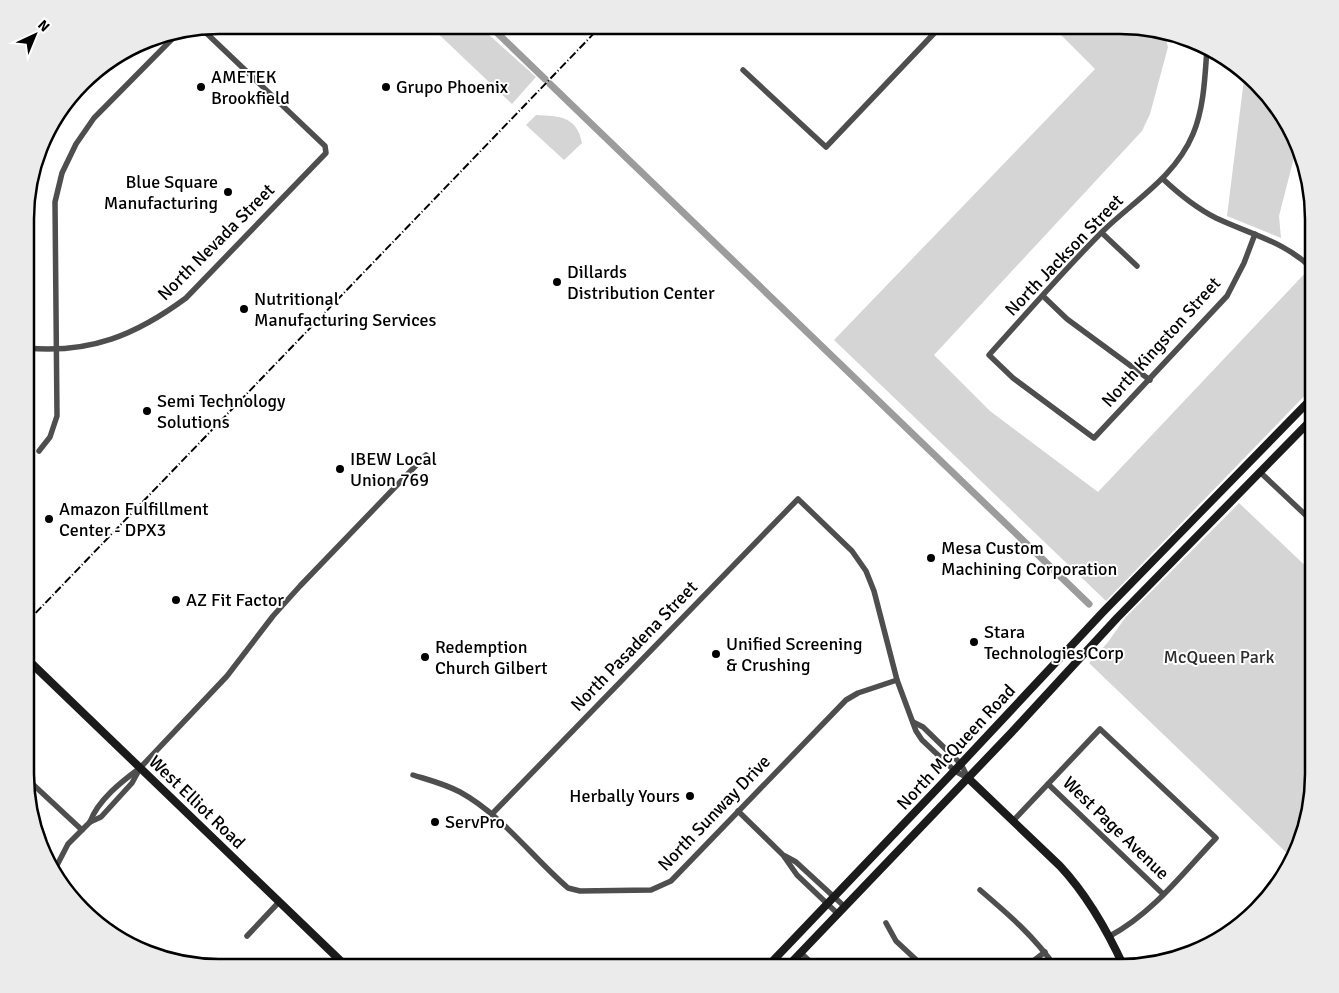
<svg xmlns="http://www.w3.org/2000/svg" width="1339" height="993" font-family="Signika,sans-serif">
<rect width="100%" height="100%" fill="#fff"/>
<g fill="#d5d5d5">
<polygon points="429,25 478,25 536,77 512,104"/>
<polygon points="1051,25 1133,25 1164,33 1168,47 1150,114 1142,131 934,355 990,411 1098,492 1309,269 1314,275 1314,386 1106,601 834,340 1095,69"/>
<polygon points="1245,71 1294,133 1297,146 1279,216 1281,238 1227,216"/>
<path d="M536,115C559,116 577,116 582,143L564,160L526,125Z"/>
<polygon points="1239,503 1314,574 1314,787 1299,849 1293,859 1089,663 1108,642 1125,618"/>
</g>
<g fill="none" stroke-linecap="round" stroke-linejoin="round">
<g stroke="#9c9c9c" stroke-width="7">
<polyline points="489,25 545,79"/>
<polyline points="550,84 1089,604"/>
</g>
<g stroke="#4e4e4e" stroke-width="5.5">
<path d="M1207,48C1205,76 1204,108 1193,134C1175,177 1135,200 1103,231C1063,271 1027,313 989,355L1013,378L1094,438L1227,296L1244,263L1255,234"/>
<polyline points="743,70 826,147 942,25"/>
<path d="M1163,179C1179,194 1196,208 1216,218C1252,235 1284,241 1314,270"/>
<polyline points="1102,233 1137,266"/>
<polyline points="1043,296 1067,319 1150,380"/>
<path d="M26,348C90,354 136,335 186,298L326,153L325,146L201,28"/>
<polyline points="39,451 50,437 57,416 55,202 62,173 76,144 94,118 179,32"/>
<polyline points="1261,473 1314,523"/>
<polyline points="913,722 923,727 961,764 968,778"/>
<path d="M413,775C429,780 445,784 460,792C502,815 532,857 568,888L580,891L651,890L671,881L846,700L858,693L897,680"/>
<polyline points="25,777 82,830"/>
<polyline points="1048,784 1163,894"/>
<polyline points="738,811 783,855 797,875 838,914"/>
<polyline points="492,814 798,499 852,551 866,571 874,591 897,680 916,731 922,740 955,771 968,778"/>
<path d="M1013,821L1100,729L1216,838C1183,873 1153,913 1110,936"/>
<path d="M90,822C98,800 121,782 140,768L227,676L273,616L300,586L426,455"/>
<polyline points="785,856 796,862 845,907"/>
<polyline points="54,871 68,844 90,822 101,817 132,783 139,770"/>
<path d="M980,890C1008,914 1035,937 1056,968"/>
<polyline points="886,923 896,941 925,968"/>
<polyline points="247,936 279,902"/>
<polyline points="801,953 817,968"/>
<polyline points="795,958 806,968"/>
<polyline points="1024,968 1045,952"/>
</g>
<g stroke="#1b1b1b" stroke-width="8">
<polyline points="26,658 348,968"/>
<path d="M968,778L1060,866C1088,896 1107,930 1124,967"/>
<polyline points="766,968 957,768 1103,612 1314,396"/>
<polyline points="786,968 1011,733 1117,618 1314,417"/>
</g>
<polyline stroke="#000" stroke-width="2" stroke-dasharray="8 2.5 1 2.5" stroke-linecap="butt" points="26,623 602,25"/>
</g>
<g fill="#000" stroke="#fff" stroke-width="2">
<circle cx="201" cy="87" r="5"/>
<circle cx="386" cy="87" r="5"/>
<circle cx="228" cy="192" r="5"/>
<circle cx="557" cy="282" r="5"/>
<circle cx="244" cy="309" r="5"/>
<circle cx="147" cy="411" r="5"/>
<circle cx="340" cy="469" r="5"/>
<circle cx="49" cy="519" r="5"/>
<circle cx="931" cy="558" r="5"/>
<circle cx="176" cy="600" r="5"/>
<circle cx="974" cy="642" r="5"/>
<circle cx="716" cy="654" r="5"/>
<circle cx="425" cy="657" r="5"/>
<circle cx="690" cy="796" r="5"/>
<circle cx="435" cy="822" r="5"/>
</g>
<g text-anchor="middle" stroke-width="4" stroke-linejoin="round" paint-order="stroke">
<g font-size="18" fill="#000" stroke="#fff" text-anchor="start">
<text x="211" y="83">AMETEK<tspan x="211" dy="21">Brookfield</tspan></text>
<text x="396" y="93">Grupo Phoenix</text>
<text x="218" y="188" text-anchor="end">Blue Square<tspan x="218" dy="21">Manufacturing</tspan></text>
<text x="567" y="278">Dillards<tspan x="567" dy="21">Distribution Center</tspan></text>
<text x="254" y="305">Nutritional<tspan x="254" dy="21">Manufacturing Services</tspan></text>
<text x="157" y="407">Semi Technology<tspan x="157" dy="21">Solutions</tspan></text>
<text x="350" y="465">IBEW Local<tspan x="350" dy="21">Union 769</tspan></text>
<text x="59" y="515">Amazon Fulfillment<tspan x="59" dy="21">Center - DPX3</tspan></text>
<text x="941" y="554">Mesa Custom<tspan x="941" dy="21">Machining Corporation</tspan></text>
<text x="186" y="606">AZ Fit Factor</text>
<text x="984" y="638">Stara<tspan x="984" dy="21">Technologies Corp</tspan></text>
<text x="726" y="650">Unified Screening<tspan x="726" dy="21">&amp; Crushing</tspan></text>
<text x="435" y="653">Redemption<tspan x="435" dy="21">Church Gilbert</tspan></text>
<text x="680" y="802" text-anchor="end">Herbally Yours</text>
<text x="445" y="828">ServPro</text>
</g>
<g font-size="18" fill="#000" stroke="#fff">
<text transform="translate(216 242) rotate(-45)" y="6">North Nevada Street</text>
<text transform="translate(1064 255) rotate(-46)" y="6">North Jackson Street</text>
<text transform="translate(1161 342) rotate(-48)" y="6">North Kingston Street</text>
<text transform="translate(634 646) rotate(-46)" y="6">North Pasadena Street</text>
<text transform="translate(956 747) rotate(-47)" y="6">North McQueen Road</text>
<text transform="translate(197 802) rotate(44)" y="6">West Elliot Road</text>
<text transform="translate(714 813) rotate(-46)" y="6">North Sunway Drive</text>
<text transform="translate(1116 828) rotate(44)" y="6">West Page Avenue</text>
</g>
<g font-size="18" fill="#2c2c2c" stroke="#fff">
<text x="1219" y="663">McQueen Park</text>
</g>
</g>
<path d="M0 0H1339V993H0ZM219 34H1120A185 185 0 0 1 1305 219V774A185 185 0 0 1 1120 959H219A185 185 0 0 1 34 774V219A185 185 0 0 1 219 34Z" fill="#ebebeb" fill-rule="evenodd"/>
<path fill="none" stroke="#000" stroke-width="2.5" d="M219 34H1120A185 185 0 0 1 1305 219V774A185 185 0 0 1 1120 959H219A185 185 0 0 1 34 774V219A185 185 0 0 1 219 34Z"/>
<g transform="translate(35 35) rotate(44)" stroke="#ffffff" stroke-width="4" paint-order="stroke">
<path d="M0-4L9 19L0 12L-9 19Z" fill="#000000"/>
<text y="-8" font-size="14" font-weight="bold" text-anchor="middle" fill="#000000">N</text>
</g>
</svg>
